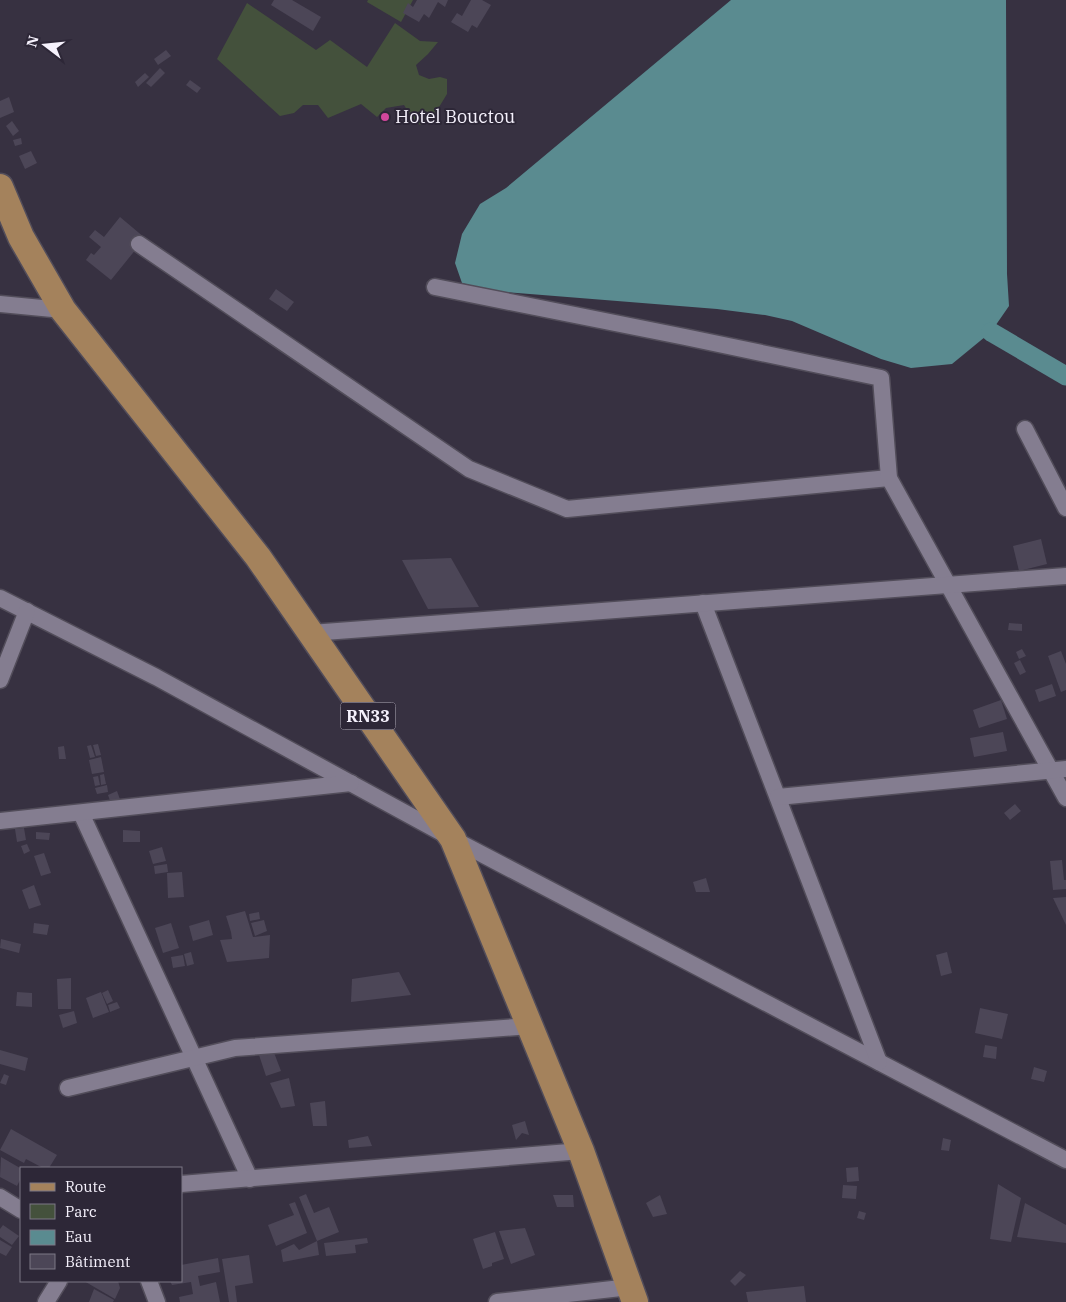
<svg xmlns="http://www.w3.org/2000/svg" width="1066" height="1302" font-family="'IBM Plex Serif',serif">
<rect width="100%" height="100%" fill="#373141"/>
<g fill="#44513c">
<polygon points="368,0 413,0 401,22 367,2"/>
<polygon points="247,3 316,50 330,40 367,67 395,23 420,41 438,42 428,54 416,65 419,75 429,79 440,77 447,79 447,94 433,117 420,125 410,115 404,105 386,108 377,117 361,104 328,118 318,105 303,105 294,113 280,116 217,59"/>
</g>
<polygon fill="#5a8b90" points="731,0 1006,0 1007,274 1009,306 991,332 952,364 911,368 881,359 792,321 765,315 717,309 491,291 462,283 455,263 462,234 480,204 506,188"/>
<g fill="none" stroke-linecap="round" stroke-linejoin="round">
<polyline stroke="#5a8b90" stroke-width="19" points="991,332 1066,376"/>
</g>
<g fill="#4c4657">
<polygon points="274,0 292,0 321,17 313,31 271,5"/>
<polygon points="417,0 448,0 445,7 438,2 429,18 424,14 419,22 403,13 408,3 413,7"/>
<polygon points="471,0 482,0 491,5 477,28 472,25 468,32 451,22 457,13 462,16"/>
<polygon points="166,50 171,56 158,65 154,59"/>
<polygon points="160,68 165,73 151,87 146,83"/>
<polygon points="145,73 149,77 138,87 135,82"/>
<polygon points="190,80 201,88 197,93 186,85"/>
<polygon points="9,97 14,112 0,118 0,101"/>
<polygon points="12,121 19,131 13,136 6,126"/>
<polygon points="21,138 22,144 15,146 13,140"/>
<polygon points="31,151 37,163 25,169 19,156"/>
<polygon points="120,217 145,238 111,280 86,260 91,253 94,255 101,247 89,237 95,230 104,237"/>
<polygon points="276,289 294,302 287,311 269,299"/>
<polygon points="1041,539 1047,564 1019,571 1013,546"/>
<polygon points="451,558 479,607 428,609 402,560"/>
<polygon points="1009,623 1022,624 1022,631 1008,630"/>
<polygon points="1022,649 1026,656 1019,659 1016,652"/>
<polygon points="1061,651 1066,664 1066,690 1061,692 1048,656"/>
<polygon points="1020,660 1026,672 1020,675 1014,663"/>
<polygon points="1052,684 1056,696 1039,702 1035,690"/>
<polygon points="1001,700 1007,719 979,728 973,710"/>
<polygon points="1003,732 1007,751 974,757 970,738"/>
<polygon points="98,744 101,755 96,756 93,745"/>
<polygon points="91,745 95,757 90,758 87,746"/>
<polygon points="64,746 66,759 59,759 58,747"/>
<polygon points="101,757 104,772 92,774 89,760"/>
<polygon points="104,774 106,784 101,785 100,775"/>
<polygon points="98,776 100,785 95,786 93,777"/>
<polygon points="107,785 108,792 97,794 95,788"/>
<polygon points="117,791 122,805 113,809 108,795"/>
<polygon points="1015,804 1021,811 1010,820 1004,813"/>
<polygon points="24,828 26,840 17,842 15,829"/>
<polygon points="123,830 140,831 140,842 123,842"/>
<polygon points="36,832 50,833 49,840 36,839"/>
<polygon points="27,844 30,851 24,854 21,846"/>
<polygon points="162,847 166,861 153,864 149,851"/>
<polygon points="44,853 51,873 41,876 34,856"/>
<polygon points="1062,860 1064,880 1066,880 1066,889 1053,890 1050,861"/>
<polygon points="167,864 168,872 155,874 154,866"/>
<polygon points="182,872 184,897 168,898 167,873"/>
<polygon points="706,878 710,892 696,892 693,882"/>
<polygon points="34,885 41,905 29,909 22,890"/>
<polygon points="1066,897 1066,925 1053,898"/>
<polygon points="245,911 253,937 270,935 269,958 227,962 220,940 232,939 231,932 226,916"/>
<polygon points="259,912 260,919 250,921 249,914"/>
<polygon points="209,920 213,935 193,941 189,926"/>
<polygon points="264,920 267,931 255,936 251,923"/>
<polygon points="34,923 49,925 47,935 33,933"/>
<polygon points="171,923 179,948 163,953 155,928"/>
<polygon points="1,939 21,944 19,953 0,948"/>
<polygon points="191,952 194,964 187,966 184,954"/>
<polygon points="947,952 952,973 941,976 936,955"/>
<polygon points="183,955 185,966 173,968 171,957"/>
<polygon points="399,972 411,995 351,1002 352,979"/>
<polygon points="71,978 71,1009 58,1009 57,979"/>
<polygon points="108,990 113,1001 107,1004 102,993"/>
<polygon points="17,992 32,993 32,1007 16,1006"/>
<polygon points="101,992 109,1012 93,1018 86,998"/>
<polygon points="117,1002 120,1008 110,1012 108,1005"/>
<polygon points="980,1008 1008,1014 1002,1039 975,1033"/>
<polygon points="74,1011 77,1023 63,1028 59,1015"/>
<polygon points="985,1045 997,1047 996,1059 983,1057"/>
<polygon points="0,1050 28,1058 25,1071 0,1064"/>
<polygon points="273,1050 281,1071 266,1076 259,1055"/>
<polygon points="1034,1067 1047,1071 1044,1082 1031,1079"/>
<polygon points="4,1074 9,1076 6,1085 0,1083"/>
<polygon points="289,1078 295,1106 281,1108 270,1083"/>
<polygon points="325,1101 327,1126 313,1126 310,1103"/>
<polygon points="525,1121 529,1135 522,1133 516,1140 512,1125"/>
<polygon points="11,1129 57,1155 49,1168 43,1168 26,1159 24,1163 0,1150"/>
<polygon points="368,1136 372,1146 349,1148 348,1140"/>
<polygon points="943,1138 951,1140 949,1151 941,1150"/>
<polygon points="1,1157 20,1168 21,1178 17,1186 0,1177"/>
<polygon points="858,1167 859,1181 847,1182 846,1168"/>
<polygon points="998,1184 1021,1198 1011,1242 990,1239"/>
<polygon points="843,1185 857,1186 856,1199 842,1198"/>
<polygon points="306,1194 314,1213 329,1207 339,1232 317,1241 319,1255 283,1262 281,1250 294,1244 299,1250 317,1241 299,1197"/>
<polygon points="553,1195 573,1195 574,1207 557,1207"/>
<polygon points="660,1195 667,1214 653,1217 646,1203"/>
<polygon points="295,1202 307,1233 276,1246 268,1225 294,1215 289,1204"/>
<polygon points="1025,1203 1066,1225 1066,1243 1017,1237"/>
<polygon points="859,1211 866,1213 864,1220 857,1218"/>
<polygon points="3,1225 19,1236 12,1245 0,1237 0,1229"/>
<polygon points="525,1228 535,1255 511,1264 499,1231"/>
<polygon points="495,1232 504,1259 492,1263 492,1266 483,1269 473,1239"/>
<polygon points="367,1238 368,1243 355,1245 356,1253 326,1256 324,1243"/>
<polygon points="0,1240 12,1247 6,1256 0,1253"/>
<polygon points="249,1255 253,1283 235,1286 237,1302 229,1302 222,1259"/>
<polygon points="218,1258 220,1272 198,1276 200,1286 216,1282 220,1302 180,1302 179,1297 193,1294 191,1282 172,1285 170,1281 181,1281 181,1265"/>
<polygon points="740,1271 746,1275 735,1286 730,1281"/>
<polygon points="84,1281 118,1281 120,1288 115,1299"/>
<polygon points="804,1286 806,1302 748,1302 746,1292"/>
<polygon points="94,1289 114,1300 113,1302 89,1302"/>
</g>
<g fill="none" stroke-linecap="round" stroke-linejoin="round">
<defs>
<g id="street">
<polyline points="139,244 469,469 567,509 889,478"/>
<polyline points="435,287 685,337 881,378 889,478 1066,798"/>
<polyline points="0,304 63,310"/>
<polyline points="1025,429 1066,508"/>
<polyline points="0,598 156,677 453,839 1066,1160"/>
<polyline points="703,603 879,1062"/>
<polyline points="311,633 1066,576"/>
<polyline points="0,680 27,611"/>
<polyline points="778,797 1066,769"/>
<polyline points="81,813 250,1179"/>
<polyline points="0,821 351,783"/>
<polyline points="68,1088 235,1048 530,1026"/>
<polyline points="181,1184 581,1151"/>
<polyline points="0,1197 21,1210"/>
<polyline points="149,1281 157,1302"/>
<polyline points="46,1302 59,1281"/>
<polyline points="497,1302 630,1287"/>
</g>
<polyline id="primary" points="0,187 21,237 63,310 258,557 453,839 581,1151 635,1302"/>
</defs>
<use href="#street" stroke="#524d5a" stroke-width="19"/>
<use href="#primary" stroke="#524d5a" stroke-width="29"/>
<use href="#street" stroke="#847d90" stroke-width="16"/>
<use href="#primary" stroke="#a4825c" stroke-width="26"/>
</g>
<circle fill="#d1479c" stroke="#2d2737" stroke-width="2" cx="385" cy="117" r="5"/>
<g text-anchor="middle" stroke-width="4" stroke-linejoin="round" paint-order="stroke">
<rect fill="#2d2737" stroke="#b9b4c1" stroke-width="1" x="340.5" y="702.5" width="55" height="27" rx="4"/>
<g font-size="16" font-weight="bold" fill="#f5f1fc">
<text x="368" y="722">RN33</text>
</g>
<g font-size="18" fill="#f5f1fc" stroke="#2d2737" text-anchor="start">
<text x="395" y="123">Hotel Bouctou</text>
</g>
</g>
<rect x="20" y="1167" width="162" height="115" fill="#2d2737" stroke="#7d7886"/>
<rect x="30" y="1183" width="25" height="8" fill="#a4825c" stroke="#7d7886"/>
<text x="65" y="1192" font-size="15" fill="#f5f1fc">Route</text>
<rect x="30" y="1204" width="25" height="15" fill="#44513c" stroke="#7d7886"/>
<text x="65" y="1217" font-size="15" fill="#f5f1fc">Parc</text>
<rect x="30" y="1230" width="25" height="15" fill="#5a8b90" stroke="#7d7886"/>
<text x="65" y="1242" font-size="15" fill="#f5f1fc">Eau</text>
<rect x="30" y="1254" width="25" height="15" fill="#4c4657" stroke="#7d7886"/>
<text x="65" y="1267" font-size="15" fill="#f5f1fc">Bâtiment</text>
<g transform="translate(45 45) rotate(286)" stroke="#2d2737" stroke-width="4" paint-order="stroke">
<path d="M0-4L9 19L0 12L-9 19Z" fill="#f5f1fc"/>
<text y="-8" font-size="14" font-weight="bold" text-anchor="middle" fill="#f5f1fc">N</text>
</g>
</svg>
